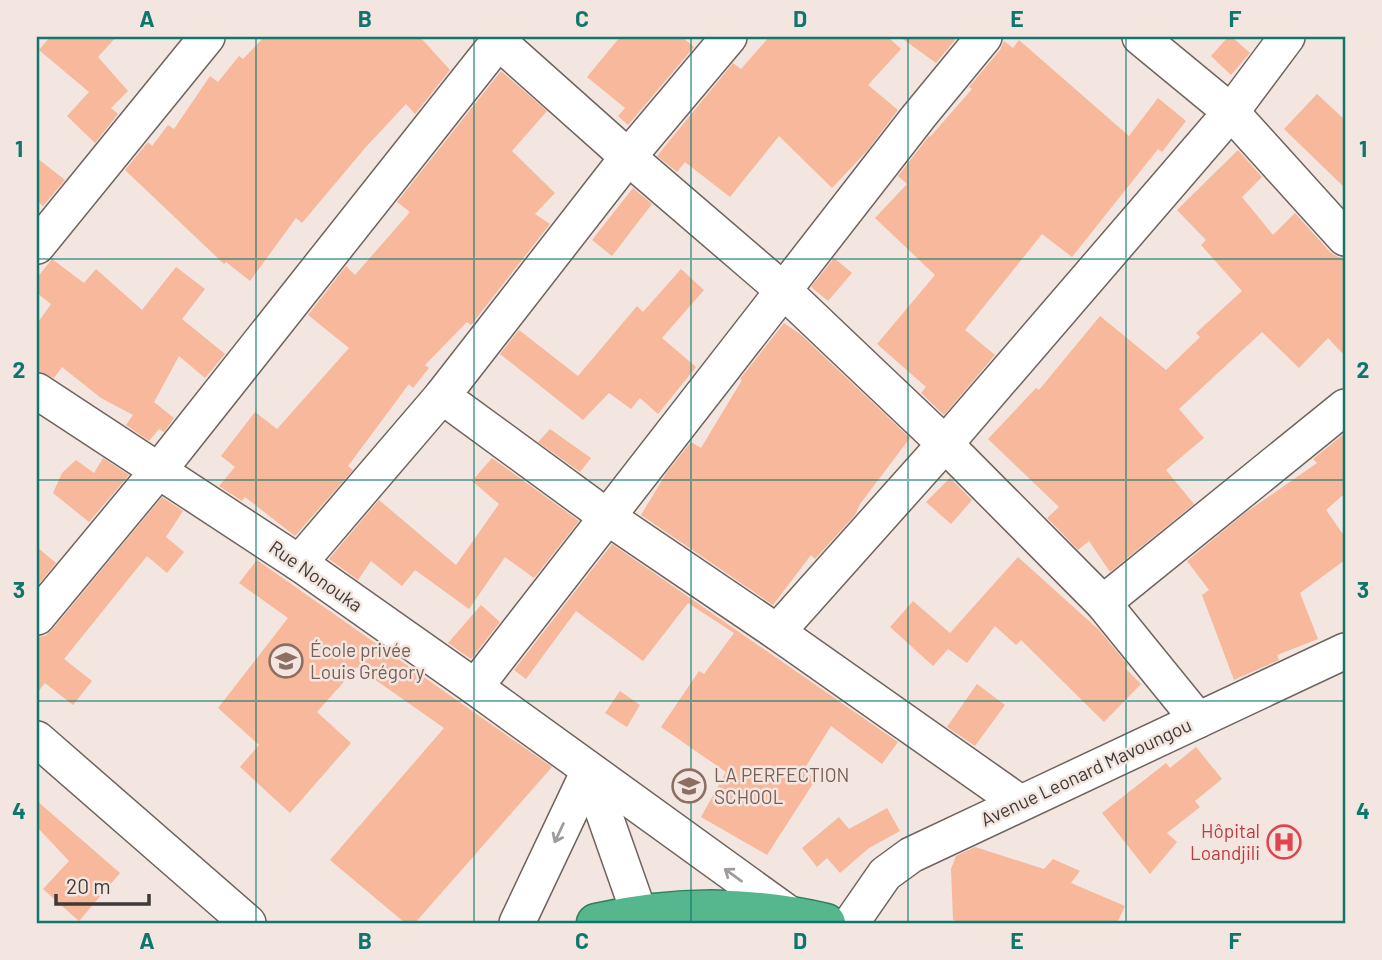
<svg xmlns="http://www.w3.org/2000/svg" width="1382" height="960" font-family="Barlow,sans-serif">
<rect width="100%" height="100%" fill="#f3e6e0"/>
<g fill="#f7b89b">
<polygon points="50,37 116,37 98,57 128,91 111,108 118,114 95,143 67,116 89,92 39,50"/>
<polygon points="264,37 420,37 450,70 415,114 406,104 365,148 302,223 296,218 250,281 226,262 224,264 125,170 148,142 152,146 168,125 174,129 210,76 218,82 239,56 243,59"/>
<polygon points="620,37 682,37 694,47 628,125 618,116 625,108 587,77"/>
<polygon points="769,37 888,37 901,49 868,85 898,110 866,152 832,188 779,136 730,197 685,162 677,172 657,156 733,63 741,69"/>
<polygon points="900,37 950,37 955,40 936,63"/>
<polygon points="1228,37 1232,37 1250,53 1231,75 1211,56"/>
<polygon points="1019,40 1129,136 1158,98 1186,121 1162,152 1158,149 1072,257 1042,234 965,330 995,355 944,415 921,393 926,387 877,344 935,275 875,218 907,184 898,176 929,136 930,137 972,89 969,87 1000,50 1004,41 1013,48"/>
<polygon points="501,71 547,111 512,151 555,193 535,214 550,224 471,325 467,322 425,365 429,368 413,388 409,384 348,466 353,470 295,536 245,497 242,501 219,486 235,467 221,456 255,412 277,429 349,348 308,315 346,266 355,275 410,212 397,202"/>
<polygon points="1317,94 1345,120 1345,188 1284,129"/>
<polygon points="1238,150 1262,177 1242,197 1273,235 1295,213 1330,252 1338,257 1345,258 1345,356 1328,338 1299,368 1262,332 1179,409 1204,438 1166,470 1194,504 1110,572 1089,541 1078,550 1055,526 1047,518 1059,507 988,439 1036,388 1039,390 1100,316 1166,370 1200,337 1196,333 1242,291 1201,245 1206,240 1177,210"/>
<polygon points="37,158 65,180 43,206 37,201"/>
<polygon points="633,188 652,204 612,256 592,240"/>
<polygon points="834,258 852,273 828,301 811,287"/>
<polygon points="52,259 84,283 96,269 142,310 176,267 205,289 182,319 225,354 205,378 179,356 154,402 174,418 164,432 159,429 149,441 126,425 133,415 101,398 62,367 54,378 37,371 37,324 51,304 37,293 37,278"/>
<polygon points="681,269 704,290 662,338 696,367 658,414 640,398 631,409 609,393 583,420 500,354 519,330 578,376 637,306 643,312"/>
<polygon points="784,323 800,334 910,438 860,504 855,515 815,559 811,555 773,605 641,515 667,472 691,442 701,448 742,380 740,379"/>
<polygon points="550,429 591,458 580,472 538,442"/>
<polygon points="1345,433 1345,498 1343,495 1326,510 1345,537 1345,560 1300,593 1318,639 1277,655 1279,660 1234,680 1202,595 1209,590 1187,561 1245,513 1317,463 1313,459"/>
<polygon points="103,458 129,475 89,522 53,493 62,473 76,460 94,473"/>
<polygon points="492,458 579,521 534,578 505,557 469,609 415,570 402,586 371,561 358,580 329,559 379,500 456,565 499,504 472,481"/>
<polygon points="950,478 972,500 951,524 926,502"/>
<polygon points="162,497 183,511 166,537 184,552 167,573 147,556 64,659 92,681 73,705 45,683 37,693 37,637 45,636 52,630"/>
<polygon points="612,544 898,742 882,764 831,726 803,771 816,779 767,855 701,817 726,772 661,727 699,671 704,674 734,633 688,603 643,661 576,611 526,679 514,670"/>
<polygon points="37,547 56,563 37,586"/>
<polygon points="1018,557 1099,630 1128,665 1125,668 1141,684 1104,722 1021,640 1016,645 995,626 967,663 948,649 933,666 890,627 913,601 950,633"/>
<polygon points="257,560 552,767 415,923 405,923 330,860 444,728 357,667 317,712 351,743 290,813 240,767 259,745 218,708 288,618 239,583"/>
<polygon points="481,605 500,622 471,659 448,643"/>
<polygon points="977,684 1005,705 975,746 947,727"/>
<polygon points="620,691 640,705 627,727 605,713"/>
<polygon points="1196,747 1222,779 1195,801 1200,807 1167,833 1177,842 1150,874 1102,813 1166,763 1170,768"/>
<polygon points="37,801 120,873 79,921 43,889 69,861 37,827"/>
<polygon points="887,808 900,831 869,848 840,873 827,858 817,867 802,848 839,817 849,829"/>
<polygon points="975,847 1044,869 1053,859 1080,871 1071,883 1125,906 1117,923 962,923 953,920 951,869 956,856"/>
</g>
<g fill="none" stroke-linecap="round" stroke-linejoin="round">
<defs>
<g id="minor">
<polyline points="1140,37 1231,112 1345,238"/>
<polyline points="498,41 628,157 784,291 945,444 1103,603 1198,720"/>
<polyline points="37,246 207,37"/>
<polyline points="37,391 299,563 475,687 789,914"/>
<polyline points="442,396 606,516 777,632 1020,803"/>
<polyline points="299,563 442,396 628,157 729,37"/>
<polyline points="1103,603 1345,407"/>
<polyline points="37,617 159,470 502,37"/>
<polyline points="777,632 945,444 1231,112 1287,37"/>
<polyline points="475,687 919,116 984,37"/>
<polyline points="37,739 248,923"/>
<polyline points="589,771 639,913"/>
<polyline points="517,923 589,771"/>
<polyline points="851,923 885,874 911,855 1345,651"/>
</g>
<path id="trunk" d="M596,923C675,905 748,905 826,923"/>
</defs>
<use href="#minor" stroke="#6f635e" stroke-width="38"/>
<use href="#trunk" stroke="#327f5e" stroke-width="41"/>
<use href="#minor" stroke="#fff" stroke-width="35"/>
<use href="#trunk" stroke="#56b78f" stroke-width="38"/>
</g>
<defs><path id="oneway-shaft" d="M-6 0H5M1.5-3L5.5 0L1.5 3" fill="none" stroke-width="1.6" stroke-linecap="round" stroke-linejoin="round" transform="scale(1.75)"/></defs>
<g stroke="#9f9c9b">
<use href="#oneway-shaft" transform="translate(559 833) rotate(115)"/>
<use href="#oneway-shaft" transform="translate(733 875) rotate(-144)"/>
</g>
<path fill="none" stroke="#0f766e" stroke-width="2" stroke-opacity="0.55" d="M256,37V923M474,37V923M691,37V923M908,37V923M1126,37V923M37,259H1345M37,480H1345M37,701H1345"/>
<defs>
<symbol id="school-ring" viewBox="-11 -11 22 22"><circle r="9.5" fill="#f3e6e0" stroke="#8d6e63" stroke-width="1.5"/><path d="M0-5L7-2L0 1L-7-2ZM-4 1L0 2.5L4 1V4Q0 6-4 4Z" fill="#8d6e63"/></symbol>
<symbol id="hospital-ring" viewBox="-11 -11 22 22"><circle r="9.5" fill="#f3e6e0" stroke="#e0444e" stroke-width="1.5"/><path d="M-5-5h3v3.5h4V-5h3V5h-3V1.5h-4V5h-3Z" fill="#e0444e"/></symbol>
</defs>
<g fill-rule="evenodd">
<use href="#school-ring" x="267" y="642" width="38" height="38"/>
<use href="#school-ring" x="670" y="767" width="38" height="38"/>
<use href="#hospital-ring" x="1265" y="823" width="38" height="38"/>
</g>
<g text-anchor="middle" stroke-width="5" stroke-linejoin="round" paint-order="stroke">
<g font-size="19" fill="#3f3937" stroke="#f3e6e0">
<text transform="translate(316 576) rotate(35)" y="7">Rue Nonouka</text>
<text transform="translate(1086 772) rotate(-25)" y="7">Avenue Leonard Mavoungou</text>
</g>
<g font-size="19" fill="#785e54" stroke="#f3e6e0" text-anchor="start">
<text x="310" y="657">École privée<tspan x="310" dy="22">Louis Grégory</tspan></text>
<text x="714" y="782">LA PERFECTION<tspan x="714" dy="22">SCHOOL</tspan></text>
</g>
<g font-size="19" fill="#be3a42" stroke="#f3e6e0" text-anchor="end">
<text x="1260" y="838">Hôpital<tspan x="1260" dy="22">Loandjili</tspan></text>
</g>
</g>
<rect width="1382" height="960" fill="none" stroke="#f3e6e0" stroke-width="77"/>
<path d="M56 894v10h93v-10" fill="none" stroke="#3f3937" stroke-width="3.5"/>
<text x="66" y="894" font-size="21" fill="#3f3937" stroke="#f3e6e0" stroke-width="5" paint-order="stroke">20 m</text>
<rect x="38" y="38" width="1306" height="884" fill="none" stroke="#0f766e" stroke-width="2.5"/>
<g font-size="23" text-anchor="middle" font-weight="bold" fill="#0f766e">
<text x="147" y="27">A</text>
<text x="365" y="27">B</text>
<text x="582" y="27">C</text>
<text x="800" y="27">D</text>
<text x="1017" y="27">E</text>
<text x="1235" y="27">F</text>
<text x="19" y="157">1</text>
<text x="1363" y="157">1</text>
<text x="19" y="378">2</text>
<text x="1363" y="378">2</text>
<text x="19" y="598">3</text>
<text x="1363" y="598">3</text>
<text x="19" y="819">4</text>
<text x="1363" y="819">4</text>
<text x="147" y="949">A</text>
<text x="365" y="949">B</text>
<text x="582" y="949">C</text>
<text x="800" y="949">D</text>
<text x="1017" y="949">E</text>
<text x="1235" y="949">F</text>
</g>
</svg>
